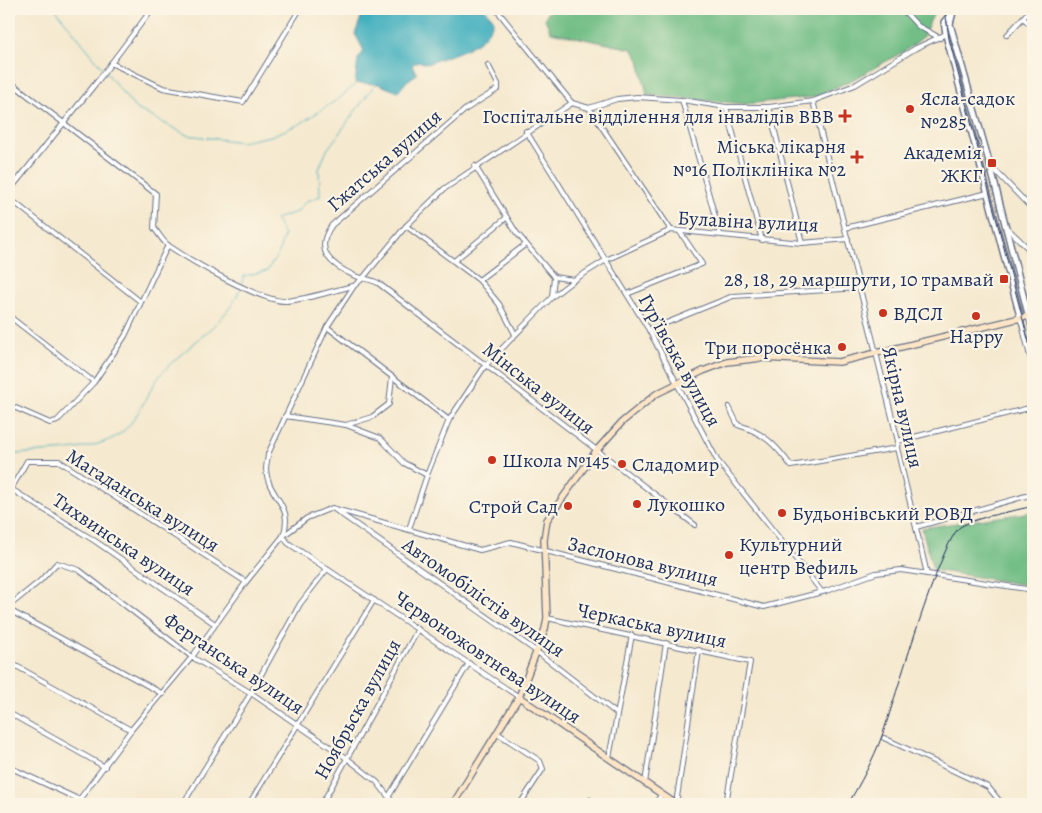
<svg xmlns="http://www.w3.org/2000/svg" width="1042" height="813" font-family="Alegreya,serif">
<rect width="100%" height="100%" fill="#fcf5e5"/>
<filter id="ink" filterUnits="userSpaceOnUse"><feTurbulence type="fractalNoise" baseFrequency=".02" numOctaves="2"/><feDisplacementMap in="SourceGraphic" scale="10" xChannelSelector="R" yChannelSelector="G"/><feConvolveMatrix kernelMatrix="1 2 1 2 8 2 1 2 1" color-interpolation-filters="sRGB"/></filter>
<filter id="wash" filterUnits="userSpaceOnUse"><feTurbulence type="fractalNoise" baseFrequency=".0096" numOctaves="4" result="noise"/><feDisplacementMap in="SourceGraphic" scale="20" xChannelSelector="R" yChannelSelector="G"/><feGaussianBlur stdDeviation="1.12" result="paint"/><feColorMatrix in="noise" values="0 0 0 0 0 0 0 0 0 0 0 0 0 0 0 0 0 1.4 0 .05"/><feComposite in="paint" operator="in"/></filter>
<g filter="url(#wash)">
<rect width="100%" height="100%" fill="#f5e9cf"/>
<g fill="#72be86" stroke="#467672">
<polygon points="556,9 936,9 922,38 905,51 852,80 814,97 746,104 647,95 639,60 632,49 551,32 545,19 547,13"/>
<polygon points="1033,512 1033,586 933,570 922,528"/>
</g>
<path fill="#41afbe" stroke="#2e6f8e" d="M359,9H485L494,20C484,49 453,53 427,64L418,61L412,65L417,74L407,81L398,92L378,84L355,83L358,59L364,51L355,34L363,12Z"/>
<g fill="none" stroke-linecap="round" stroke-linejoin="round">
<g stroke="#41afbe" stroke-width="1">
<polyline points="55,9 135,108 187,135 241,142 271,136 300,124 341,97 356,84"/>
<polyline points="241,285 244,276 267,271 278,254 284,235 275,219 297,212 305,202 320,196 319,169 327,150 376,83"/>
<path d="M9,455C43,450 81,454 113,438C138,426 146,391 163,372C185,347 229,321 240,289"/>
</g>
</g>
</g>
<g filter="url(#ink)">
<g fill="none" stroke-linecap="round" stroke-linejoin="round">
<defs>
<g id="minor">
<polyline points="496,9 572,103"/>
<polyline points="902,9 918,26 940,38"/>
<polyline points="1023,18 1033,27"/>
<polyline points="1007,35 1031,9"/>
<polyline points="111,63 163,88 243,102 300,9"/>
<path d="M488,65L498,84V89L466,109L332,225C313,251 331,265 355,276C363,279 371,279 378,283L695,525"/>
<path d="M9,81L156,194L154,228C159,234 163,242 169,246C191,261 261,302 286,301C309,299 331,291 353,286"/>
<polyline points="682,100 720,234"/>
<polyline points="813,101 898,441 897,448 927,574"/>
<polyline points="572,103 589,108 617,99 637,97 682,100 726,107 769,107 813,101 855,85 916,48 946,34"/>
<polyline points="726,107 762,240"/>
<polyline points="769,107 802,243"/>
<polyline points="589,108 671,230"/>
<polyline points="526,131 649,330 717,460 822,592"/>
<polyline points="990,165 1033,210"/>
<polyline points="475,166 516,232 554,277 574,280"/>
<polyline points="9,191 100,78 152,9"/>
<polyline points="9,198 141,302"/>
<polyline points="406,226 479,280 499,304 515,334"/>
<polyline points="1006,227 1033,253"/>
<polyline points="845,228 988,193"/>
<polyline points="454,261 506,218"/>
<polyline points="479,280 526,244"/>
<polyline points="627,294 702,264 680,232"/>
<polyline points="552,297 554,277"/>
<polyline points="9,316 94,382"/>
<polyline points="1029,318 1033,338"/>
<polyline points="1021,320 1033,368"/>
<polyline points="327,327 449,420"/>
<polyline points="649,330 733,296 859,288"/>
<polyline points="9,405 50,423 57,421 94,382 125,336 168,245"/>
<path d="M729,407L738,425C763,432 776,445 791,466L897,448"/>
<polyline points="285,416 346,425 380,438 404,463 427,475"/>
<polyline points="346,425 372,417 389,404 392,377"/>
<polyline points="898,441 1033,407"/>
<polyline points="334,509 536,651 616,713"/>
<polyline points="916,527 1033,494"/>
<polyline points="409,529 427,475 449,420 485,366 552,297 574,280 606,260 671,230 802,243 848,239"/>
<path d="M283,536C295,504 267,497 266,469C266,464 268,459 268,454L327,327L354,286L363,278L406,226L444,189L572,103"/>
<polyline points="283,536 288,543 519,697"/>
<polyline points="9,606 40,581 57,563 79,570 192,657 251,693 348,759 377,782 394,804"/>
<polyline points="9,610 163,694"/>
<polyline points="547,618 750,662 726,804"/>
<polyline points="215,624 95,541 11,489 27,461 59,461 246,582"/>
<polyline points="9,662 131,730"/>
<polyline points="9,713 105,767"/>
<polyline points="497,733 540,761 543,769 520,804"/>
<polyline points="884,738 988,787 1002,804"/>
<polyline points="609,758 632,635"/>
<polyline points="9,767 80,800"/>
<polyline points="645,783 666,643"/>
<polyline points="389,796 469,663"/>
<polyline points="76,804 131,730 192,657 246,582 283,536 307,518 332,508 480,550 511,542 764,607 826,591 876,573 901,570 1033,590"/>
<polyline points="183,804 251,693 300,604 327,569"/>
<polyline points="249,804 374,600"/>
<polyline points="322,804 418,629"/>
<polyline points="587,804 590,800"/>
<polyline points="655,804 662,794"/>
<polyline points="676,804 699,650"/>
</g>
<g id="tertiary">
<polyline points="955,9 944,22 947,39 1021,320"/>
<polyline points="953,12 950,24 990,165 1029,318"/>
</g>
<g id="secondary">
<polyline points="519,697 676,804"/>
<polyline points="453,804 519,697 545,629 547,618 544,540 547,520 596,451 622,422 656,394 703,371 727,362 762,358 839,362 1033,315"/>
</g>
</defs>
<use href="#minor" stroke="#677086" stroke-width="6"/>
<use href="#tertiary" stroke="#677086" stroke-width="8"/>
<use href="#secondary" stroke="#677086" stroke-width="8"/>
<use href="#minor" stroke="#fff" stroke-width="4"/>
<use href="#tertiary" stroke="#fff" stroke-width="5"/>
<use href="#secondary" stroke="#fde5c5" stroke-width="5.5"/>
<g stroke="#1b2f5e" stroke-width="1">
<polyline points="945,9 949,39 1033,358"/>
<path d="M848,804C861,782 873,760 882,736C894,703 940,542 960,527C975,517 1015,511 1033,506"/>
</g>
</g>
</g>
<g fill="#c8321e" stroke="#fcf5e5" stroke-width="2">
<circle cx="910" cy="109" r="5"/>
<path d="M842.5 108.5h5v5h5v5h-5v5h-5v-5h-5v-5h5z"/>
<path d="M854.5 149.5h5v5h5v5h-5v5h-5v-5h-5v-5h5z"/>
<rect x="987" y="158" width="10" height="10" rx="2.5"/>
<rect x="999" y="274" width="10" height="10" rx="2.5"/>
<circle cx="883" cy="313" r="5"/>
<circle cx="976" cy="316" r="5"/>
<circle cx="842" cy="347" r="5"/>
<circle cx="492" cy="460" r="5"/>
<circle cx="622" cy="464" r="5"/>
<circle cx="637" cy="504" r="5"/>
<circle cx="568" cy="506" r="5"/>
<circle cx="782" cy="513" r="5"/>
<circle cx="729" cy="555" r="5"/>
</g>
<g text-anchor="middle" stroke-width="4.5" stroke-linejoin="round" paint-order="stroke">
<g font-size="20" fill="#1b2f5e" stroke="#fcf5e5" text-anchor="start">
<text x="920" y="105">Ясла-садок<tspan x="920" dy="23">№285</tspan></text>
<text x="834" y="123" text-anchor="end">Госпітальне відділення для інвалідів ВВВ</text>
<text x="846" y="153" text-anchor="end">Міська лікарня<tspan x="846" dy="23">№16 Поліклініка №2</tspan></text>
<text x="982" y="159" text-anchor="end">Академія<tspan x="982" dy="23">ЖКГ</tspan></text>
<text x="994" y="286" text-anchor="end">28, 18, 29 маршрути, 10 трамвай</text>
<text x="893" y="320">ВДСЛ</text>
<text x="976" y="343" text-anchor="middle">Happy</text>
<text x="832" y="354" text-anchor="end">Три поросёнка</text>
<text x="502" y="467">Школа №145</text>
<text x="632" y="471">Сладомир</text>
<text x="647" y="511">Лукошко</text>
<text x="558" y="513" text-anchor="end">Строй Сад</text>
<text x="792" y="520">Будьонівський РОВД</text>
<text x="739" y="551">Культурний<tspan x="739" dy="23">центр Вефиль</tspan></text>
</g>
<g font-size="20" fill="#1b2f5e" stroke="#fcf5e5">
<text transform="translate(384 160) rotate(-41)" y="7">Гжатська вулиця</text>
<text transform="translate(748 221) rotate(3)" y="7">Булавіна вулиця</text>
<text transform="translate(680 360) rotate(61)" y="7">Гур’ївська вулиця</text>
<text transform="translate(539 388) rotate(38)" y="7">Мінська вулиця</text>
<text transform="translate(903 407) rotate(77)" y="7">Якірна вулиця</text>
<text transform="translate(143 500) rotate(32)" y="7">Магаданська вулиця</text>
<text transform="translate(124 544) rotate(34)" y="7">Тихвинська вулиця</text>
<text transform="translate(643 561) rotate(14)" y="7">Заслонова вулиця</text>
<text transform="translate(484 597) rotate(35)" y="7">Автомобілістів вулиця</text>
<text transform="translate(652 625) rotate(12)" y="7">Черкаська вулиця</text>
<text transform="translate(488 657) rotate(34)" y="7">Червоножовтнева вулиця</text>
<text transform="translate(234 663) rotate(34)" y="7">Ферганська вулиця</text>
<text transform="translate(357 709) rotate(-61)" y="7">Ноябрьска вулиця</text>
</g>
</g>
<rect width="1042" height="813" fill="none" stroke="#fcf5e5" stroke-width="30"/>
</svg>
